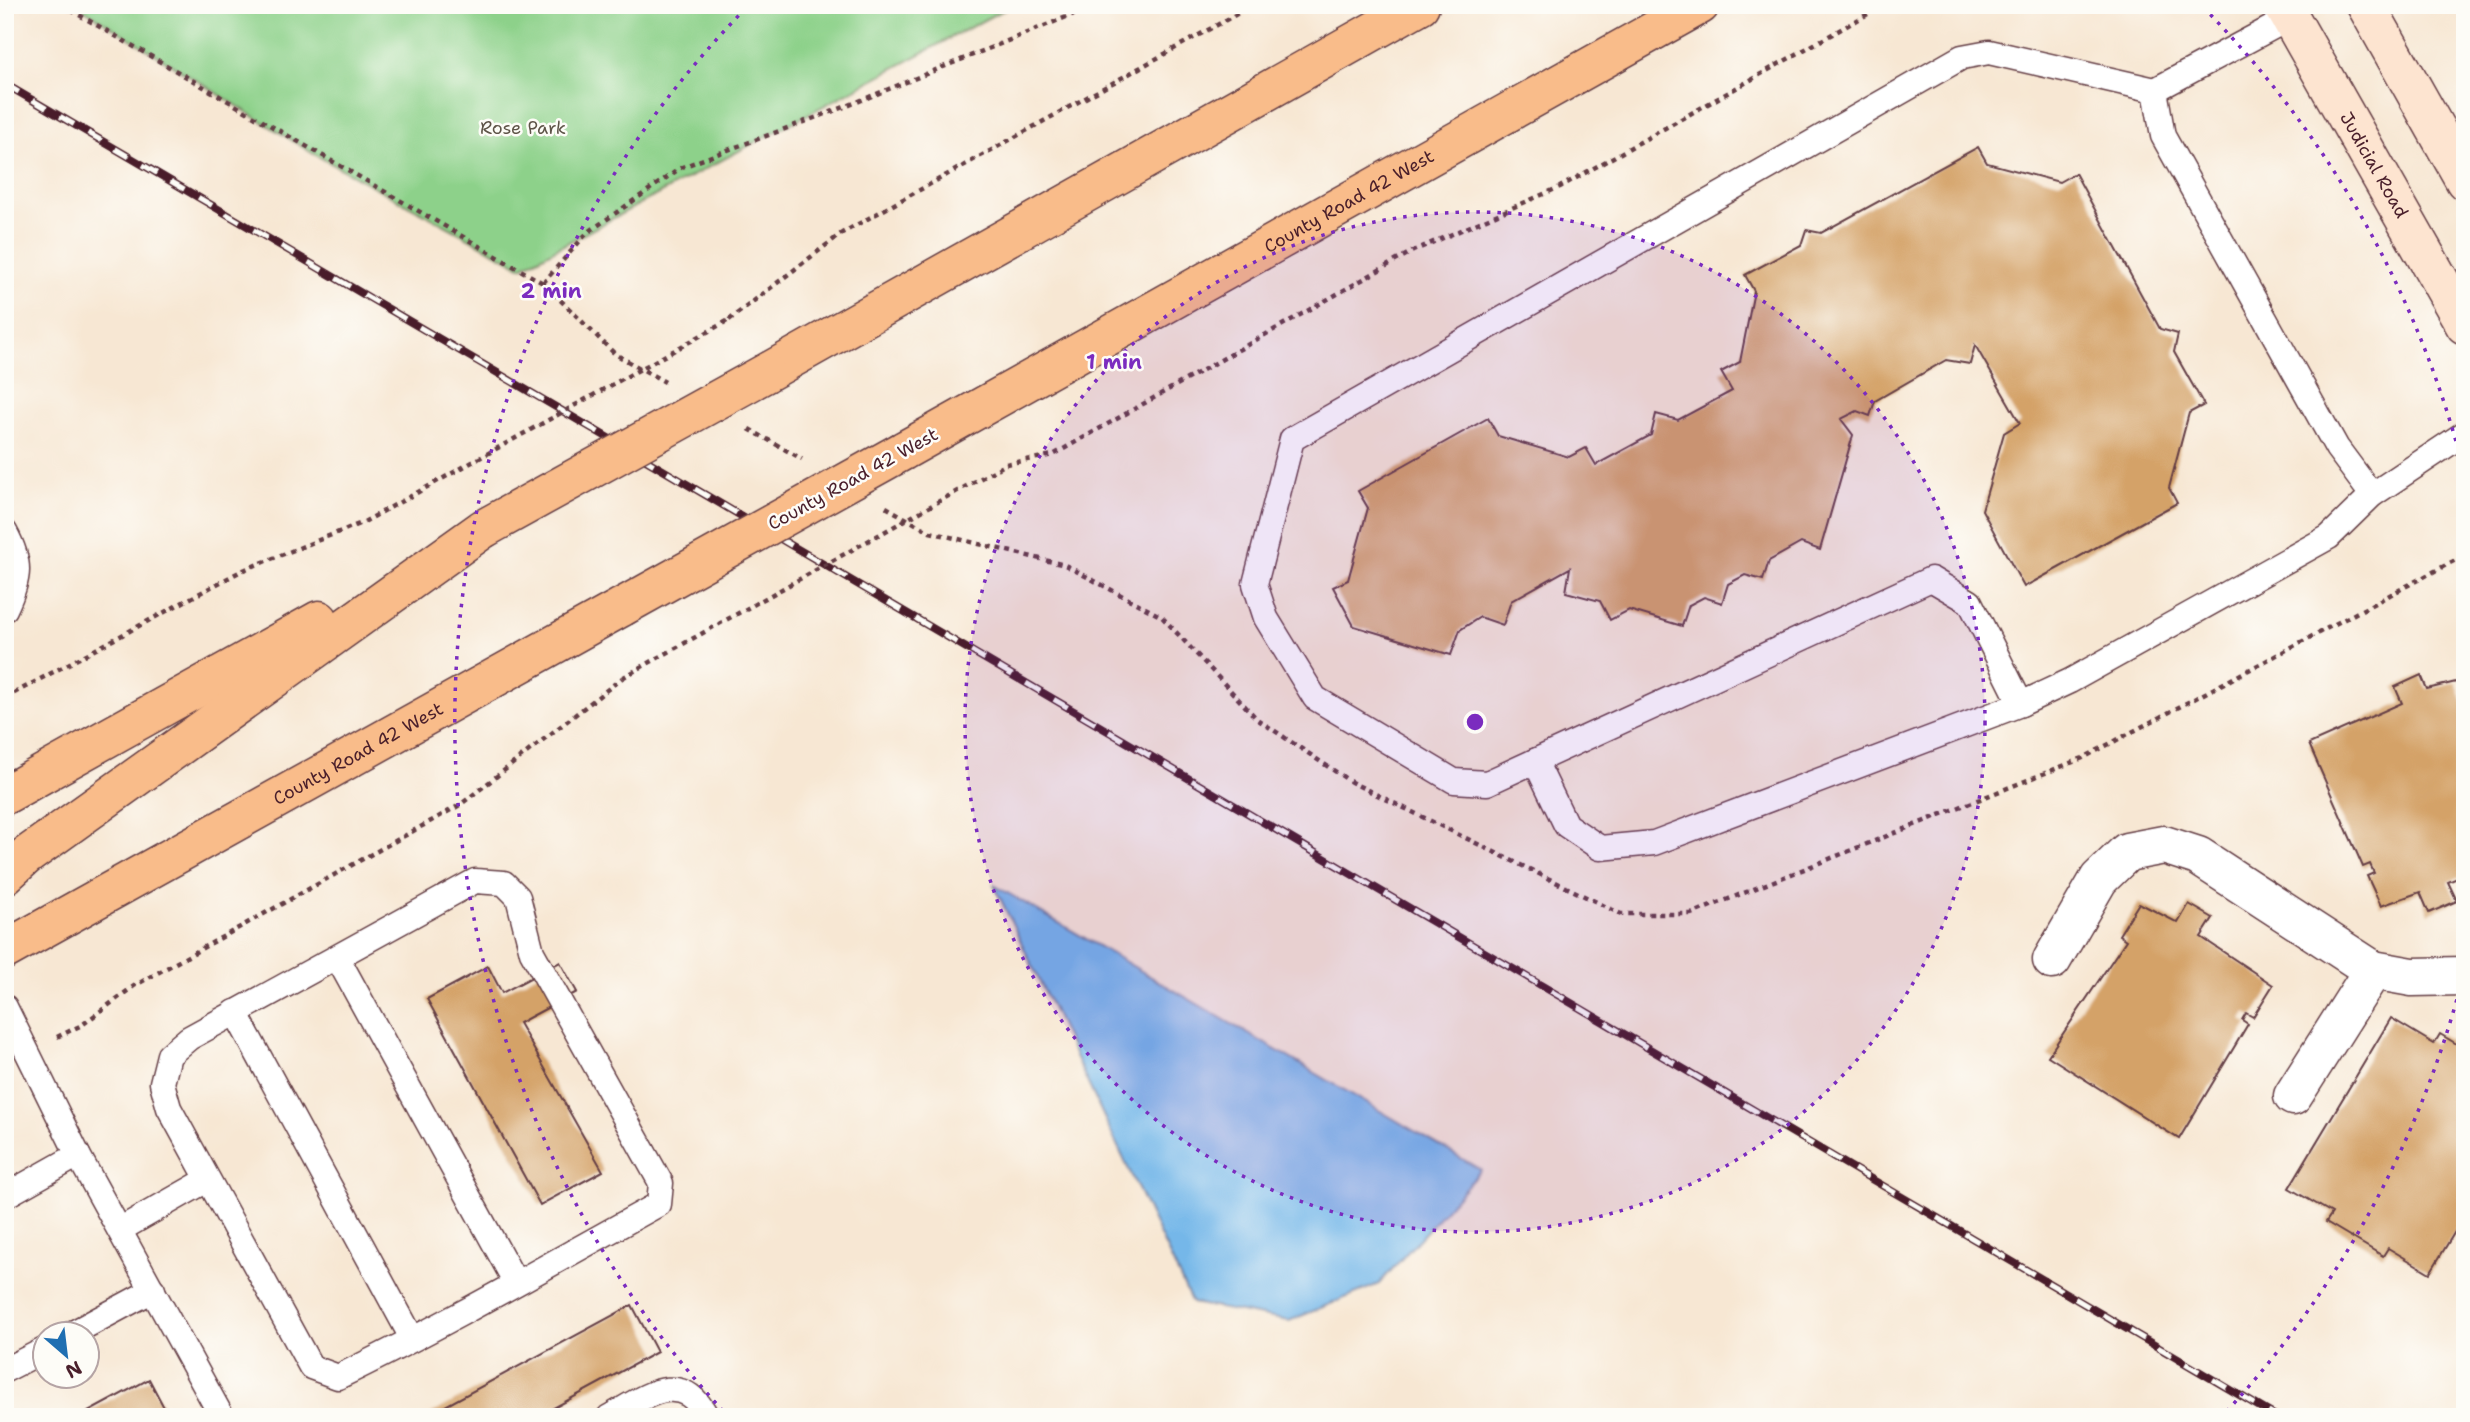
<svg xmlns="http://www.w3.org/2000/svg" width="2470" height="1422" font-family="'Shantell Sans',sans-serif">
<rect width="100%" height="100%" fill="#fdfcf7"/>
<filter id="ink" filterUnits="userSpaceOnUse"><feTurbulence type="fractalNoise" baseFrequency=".0143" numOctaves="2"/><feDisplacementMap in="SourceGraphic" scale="14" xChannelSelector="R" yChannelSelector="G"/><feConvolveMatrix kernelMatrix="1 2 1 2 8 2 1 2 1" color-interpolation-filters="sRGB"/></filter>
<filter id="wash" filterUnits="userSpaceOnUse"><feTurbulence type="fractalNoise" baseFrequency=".00686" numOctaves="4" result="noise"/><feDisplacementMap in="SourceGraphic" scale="28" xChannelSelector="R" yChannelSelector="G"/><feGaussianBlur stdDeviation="1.57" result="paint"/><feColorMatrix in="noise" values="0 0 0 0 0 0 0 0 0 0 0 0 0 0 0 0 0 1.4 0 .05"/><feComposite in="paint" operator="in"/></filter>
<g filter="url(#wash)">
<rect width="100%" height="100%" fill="#f7e7d3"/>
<polygon fill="#8dd18a" stroke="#6c785a" stroke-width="2" points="77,5 1012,5 522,267 312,153"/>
<polygon fill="#74b7e9" stroke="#5f6b8a" stroke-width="2" points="994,885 1481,1170 1379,1284 1289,1321 1192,1303"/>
<g id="blocks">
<g fill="#d4a268">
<polygon points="1978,147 1987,163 2059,182 2075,173 2160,329 2178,334 2174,352 2204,405 2189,413 2169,488 2177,503 2024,587 1982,510 2004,433 2020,423 1975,345 1970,364 1946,360 1875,401 1870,416 1857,411 1841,419 1853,435 1820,550 1801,543 1769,561 1763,580 1745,575 1728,584 1722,603 1704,597 1689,605 1682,626 1629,610 1610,620 1600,601 1566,592 1570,568 1511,601 1503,625 1480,617 1460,630 1451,655 1354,626 1333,587 1348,580 1368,508 1358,491 1488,418 1498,436 1569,457 1586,448 1596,465 1651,435 1656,414 1678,420 1732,391 1721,372 1740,362 1754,291 1745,275 1801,245 1806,230 1821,233"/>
<polygon points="2421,675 2427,689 2456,682 2465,707 2465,883 2462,876 2448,882 2457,901 2429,913 2420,892 2381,906 2367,876 2374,873 2370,864 2363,867 2309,744 2402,703 2395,687"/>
<polygon points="2139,903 2178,923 2189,904 2213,918 2201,937 2273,985 2253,1017 2246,1013 2242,1020 2248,1024 2179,1139 2048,1056 2126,940 2119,935"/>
<polygon points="560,962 577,992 519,1023 603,1171 540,1205 427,999 488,966 502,993"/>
<polygon points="2391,1018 2434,1044 2440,1034 2465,1049 2465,1215 2430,1273 2388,1248 2383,1256 2326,1222 2332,1213 2289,1188"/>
<polygon points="632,1305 657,1352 537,1417 425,1417"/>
<polygon points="149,1379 169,1417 79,1417"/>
</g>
</g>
</g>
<g filter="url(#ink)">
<use href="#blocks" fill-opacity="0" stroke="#643d44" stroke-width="2"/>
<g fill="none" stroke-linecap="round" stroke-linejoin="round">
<defs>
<g id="lane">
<polyline points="2290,18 2155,90 1989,52 1962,57 1292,439 1255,584 1266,618 1315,698 1454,781 1487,783 1931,579 1970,602 2021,704 2070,681 2329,537 2372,495 2465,433"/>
<polyline points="2155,90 2163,136 2337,448 2372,495"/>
<path d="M5,532C22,563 20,578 5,609"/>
<polyline points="1535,761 1566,825 1600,848 1654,843 2021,704"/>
<path d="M337,957L475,881L504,883L518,897L532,952L661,1183L659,1204C552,1263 447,1324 338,1377L311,1367L169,1108L162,1083L169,1055L189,1038L337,957L516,1283"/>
<polyline points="5,1007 78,1155 5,1196"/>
<polyline points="235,1012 412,1338"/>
<polyline points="78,1155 222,1417"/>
<polyline points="121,1229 207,1180"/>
<polyline points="71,1334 153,1290"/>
<polyline points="5,1370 46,1349"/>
<path d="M609,1417C645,1397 681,1367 707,1417"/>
</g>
<g id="street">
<polyline points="2052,960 2099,879 2127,852 2164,845 2198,856 2373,970 2412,977 2465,976"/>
<polyline points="2293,1096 2373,970"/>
</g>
<g id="secondary">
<path id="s1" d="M2283,5L2465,325"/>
<polyline points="2366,5 2465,181"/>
</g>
<g id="highway">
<polyline points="766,373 1420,5"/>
<path id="s2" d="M903,451L1700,5"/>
<polyline points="5,795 319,620"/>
<polyline points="5,875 26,856 483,529"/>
<path id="s3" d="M5,950L622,607"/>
</g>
</defs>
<use href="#lane" stroke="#643d44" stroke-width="27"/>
<use href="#street" stroke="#643d44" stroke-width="41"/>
<use href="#secondary" stroke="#643d44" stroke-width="41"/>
<use href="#highway" stroke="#643d44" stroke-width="41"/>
<g stroke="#643d44" stroke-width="4.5" stroke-dasharray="5 5" stroke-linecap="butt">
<polyline points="62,5 543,283 615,354 665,382"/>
<polyline points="543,283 587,233 682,167 847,106 1096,5"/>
<polyline points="729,320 842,233 1253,5"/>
<polyline points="749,429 802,459"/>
<polyline points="1006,464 1053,455 1413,251 1560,187 1884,5"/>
<polyline points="886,507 930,532 1065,565 1162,617 1257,719 1351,782 1621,914 1691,914 2083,758 2465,555"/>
<polyline points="5,698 241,571 364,522"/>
<polyline points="57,1037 82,1025 134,986 460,805 622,678"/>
</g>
<use href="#lane" stroke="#fff" stroke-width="24"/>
<use href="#street" stroke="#fff" stroke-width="38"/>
<use href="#secondary" stroke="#fde4d0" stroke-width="38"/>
<use href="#highway" stroke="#f9bc8a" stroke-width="38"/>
<defs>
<polyline id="rail" points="5,84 2277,1417"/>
</defs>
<use href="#rail" stroke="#4a1f2b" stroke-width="8"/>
<use href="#rail" stroke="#fdfcf7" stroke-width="5" stroke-dasharray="16" stroke-linecap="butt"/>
<defs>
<g id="highway-bridge">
<polyline points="483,529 766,373"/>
<polyline points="622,607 903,451"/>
</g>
</defs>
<use href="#highway-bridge" stroke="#643d44" stroke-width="41" stroke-linecap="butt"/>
<g stroke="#643d44" stroke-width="4.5" stroke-dasharray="5 5" stroke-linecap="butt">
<polyline points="364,522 729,320"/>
<polyline points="622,678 1006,464"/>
</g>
<use href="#highway-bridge" stroke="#f9bc8a" stroke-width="38"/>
</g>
</g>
<circle cx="1475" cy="722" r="510" fill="#7b2cbf" fill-opacity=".12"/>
<g fill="none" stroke="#7b2cbf" stroke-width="3.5" stroke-dasharray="3.5 7">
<circle cx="1475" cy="722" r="510"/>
<path d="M2465 969A1020 1020 0 0 1 2227 1411M723 1411A1020 1020 0 0 1 747 7M2203 7A1020 1020 0 0 1 2465 475"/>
</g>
<g text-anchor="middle" stroke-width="5" stroke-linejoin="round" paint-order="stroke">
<g font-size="18" fill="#5e5448" stroke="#fdfcf7">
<text x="523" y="134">Rose Park</text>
</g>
<g font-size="18" fill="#4a1f2b" stroke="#fdfcf7">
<text dy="6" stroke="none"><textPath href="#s1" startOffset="184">Judicial Road</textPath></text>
<text dy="6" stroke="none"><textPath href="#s2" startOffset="511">County Road 42 West</textPath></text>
<text transform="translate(853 479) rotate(-29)" y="6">County Road 42 West</text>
<text dy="6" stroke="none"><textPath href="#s3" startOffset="404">County Road 42 West</textPath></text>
</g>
</g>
<circle cx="1475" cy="722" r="10" fill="#7b2cbf" stroke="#fdfcf7" stroke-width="3.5"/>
<g font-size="21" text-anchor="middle" font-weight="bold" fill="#7b2cbf" stroke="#fdfcf7" stroke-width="5" stroke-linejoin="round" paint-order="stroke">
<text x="551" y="298">2 min</text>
<text x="1114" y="369">1 min</text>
</g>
<rect width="2470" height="1422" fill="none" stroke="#fdfcf7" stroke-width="28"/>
<g transform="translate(66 1355) rotate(152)"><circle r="33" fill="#fdfcf7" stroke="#b5a4a5" stroke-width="2"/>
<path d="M0-5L12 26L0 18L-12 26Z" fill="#1f6fb2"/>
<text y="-10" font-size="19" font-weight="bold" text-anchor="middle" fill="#4a1f2b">N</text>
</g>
</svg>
